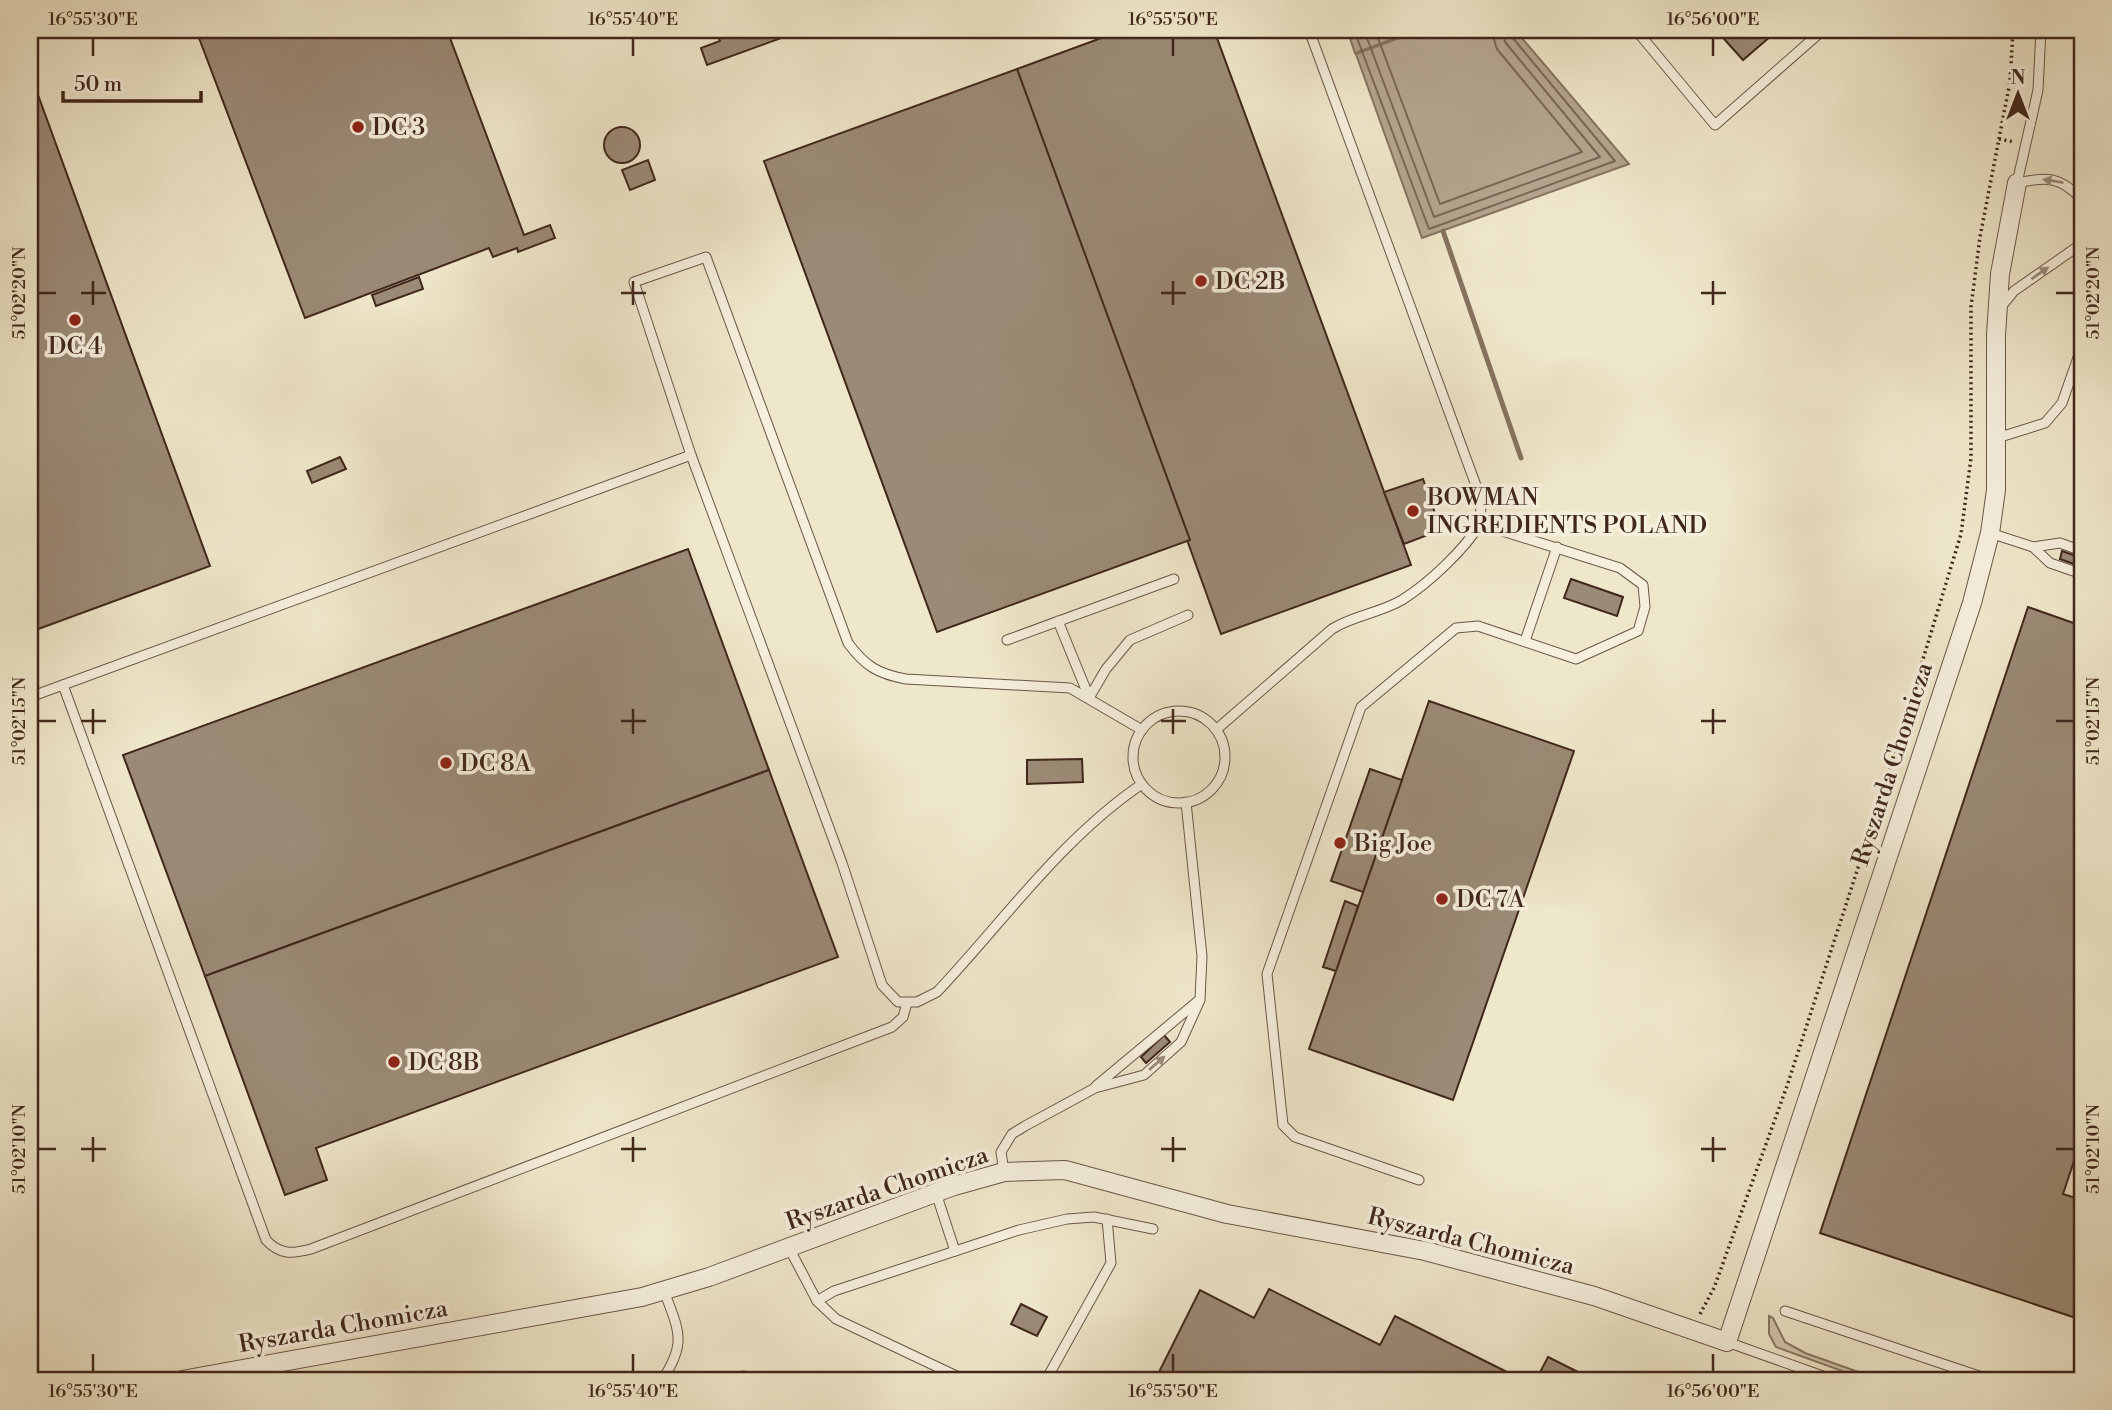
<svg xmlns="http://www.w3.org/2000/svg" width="2112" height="1410" font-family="'Libre Bodoni',serif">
<rect width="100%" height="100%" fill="#efe7ca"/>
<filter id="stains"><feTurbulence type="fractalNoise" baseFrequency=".00286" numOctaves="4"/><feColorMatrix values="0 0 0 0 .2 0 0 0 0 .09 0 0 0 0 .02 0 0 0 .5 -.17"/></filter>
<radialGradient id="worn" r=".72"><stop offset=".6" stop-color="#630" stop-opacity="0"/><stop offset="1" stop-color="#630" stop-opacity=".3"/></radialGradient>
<polygon fill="#d1c6ac" stroke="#897664" stroke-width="2" points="1769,1316 1773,1318 1785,1342 1805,1353 1881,1380 1867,1380 1776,1347 1769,1334"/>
<g fill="#b4a58f" stroke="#867261" stroke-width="2">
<polygon points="1347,30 1417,30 1355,53"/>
<polygon points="1421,30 1515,30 1629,164 1422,238 1356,54"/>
</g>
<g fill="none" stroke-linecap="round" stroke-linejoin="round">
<g stroke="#7a6656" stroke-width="2">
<polyline points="1354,30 1429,229 1615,161 1512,37 1510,30"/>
<polyline points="1364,30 1434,217 1600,157 1505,42 1502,30"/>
<polyline points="1375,30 1440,204 1582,152 1497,49 1491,30"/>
</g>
<polyline stroke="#867261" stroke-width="5" points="1443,231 1521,458"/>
</g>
<g fill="#9b8a76" stroke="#41261c" stroke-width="2">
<polygon points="196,30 447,30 524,235 550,225 555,238 518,252 517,248 493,257 489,248 305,318"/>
<polygon points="716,30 803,30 707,65 701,48 720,41"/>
<polygon points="1123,30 1214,30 1411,565 1221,634 1017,69"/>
<polygon points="1716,30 1778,30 1743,60"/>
<polygon points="1017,69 1190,540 937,632 764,161"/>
<polygon points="30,73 210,566 30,632"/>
<circle cx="622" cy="145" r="18"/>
<polygon points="648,160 655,180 630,190 622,170"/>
<polygon points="419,277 423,289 376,306 372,295"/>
<polygon points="340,457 346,469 312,483 307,471"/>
<polygon points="1423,479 1441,530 1404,544 1384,492"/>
<polygon points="688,549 769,770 205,976 123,755"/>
<polygon points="2062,551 2082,558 2082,567 2060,559"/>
<polygon points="1571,579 1623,597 1617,616 1564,598"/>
<polygon points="2028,607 2082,626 2082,1137 2063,1194 2082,1200 2082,1320 1820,1233"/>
<polygon points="1429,701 1574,751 1453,1100 1309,1049"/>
<polygon points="1082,759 1083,782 1027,784 1027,760"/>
<polygon points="1370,769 1402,780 1363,892 1331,881"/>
<polygon points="769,770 838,957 316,1148 327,1180 285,1195 205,976"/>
<polygon points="1345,901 1358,906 1336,971 1323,967"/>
<polygon points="1164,1035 1170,1042 1146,1063 1141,1057"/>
<polygon points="1269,1289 1380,1345 1395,1316 1523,1380 1155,1380 1200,1290 1254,1318"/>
<polygon points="1021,1304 1047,1317 1037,1336 1011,1324"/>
<polygon points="1548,1357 1594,1380 1536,1380"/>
</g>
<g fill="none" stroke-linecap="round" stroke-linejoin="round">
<defs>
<g id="lane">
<polyline points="1309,30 1478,491 1481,505 1480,524"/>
<polyline points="1636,30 1715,125 1823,30"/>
<path d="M2041,30L2038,90L2017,183C2048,176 2060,177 2082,199"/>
<polyline points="2001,307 2014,291 2077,247 2082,237"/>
<polyline points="1997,438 2045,423 2062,403 2082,346"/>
<polyline points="1990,533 2033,547 2050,563 2082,574"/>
<polyline points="2033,547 2060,543 2082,551"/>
<polyline points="1058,621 1089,697"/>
<polyline points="1007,640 1174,579"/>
<polyline points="1525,641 1557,547"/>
<path d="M63,685L266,1240C280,1255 292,1254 311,1249L892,1027L903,1017L907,1003"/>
<polyline points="30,697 691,455"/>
<polyline points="1089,698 1106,669 1130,640 1188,615"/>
<circle cx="1179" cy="757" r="46"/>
<path d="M1217,729L1332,629C1354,615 1380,613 1402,600C1429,583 1464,550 1480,524L1620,568L1643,585L1645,607L1638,631L1576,659L1478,626L1456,628L1361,707L1267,974L1283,1125L1295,1137L1419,1180"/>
<path d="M1142,784C1062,838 1003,922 937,992L917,1002H898L882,985L842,863L691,455L634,282L706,257L848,643C865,666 878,674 906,679L1070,688L1142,730"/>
<polyline points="1096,1086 1198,1001"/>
<polyline points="1004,1172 1001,1152 1012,1134 1025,1126 1095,1088 1144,1075 1181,1042 1200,1000 1202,956 1186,802"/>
<polyline points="936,1193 955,1251"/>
<polyline points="789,1248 817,1301 836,1319 965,1380"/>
<polyline points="817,1301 834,1291 1019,1230 1067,1219 1094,1217 1153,1229"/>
<polyline points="1785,1311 1991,1380"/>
<polyline points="1727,1342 1834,1380"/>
<path d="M662,1380C687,1343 679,1331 664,1291"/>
<polyline points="732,1380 743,1376 763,1380"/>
<polyline points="1046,1380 1111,1263 1107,1219"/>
</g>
<polyline id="street" points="182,1380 642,1297 709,1277 954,1186 1004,1172 1065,1170 1227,1214 1425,1251 1594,1296 1727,1342 1972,603 1990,533 1996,490 1996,335 2000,274 2017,183"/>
</defs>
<use href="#lane" stroke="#6c5648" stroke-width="11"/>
<use href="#street" stroke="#6c5648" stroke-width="20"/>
<g stroke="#41261c" stroke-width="3.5" stroke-dasharray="2 3.5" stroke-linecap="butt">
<polyline points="1999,139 2014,142"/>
<polyline points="1700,1314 1714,1288 1787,1086 1883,791 1961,534 1971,458 1971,307 1980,237 2010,82 2013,30"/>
</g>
<use href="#lane" stroke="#f5efdd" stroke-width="9"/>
<use href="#street" stroke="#f5efdd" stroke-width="18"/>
</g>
<defs><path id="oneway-solid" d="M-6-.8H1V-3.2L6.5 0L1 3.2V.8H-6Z" transform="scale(1.75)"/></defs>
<g fill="#9b8a7c">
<use href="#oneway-solid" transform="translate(2053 181) rotate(-171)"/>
<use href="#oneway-solid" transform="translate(2040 273) rotate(-35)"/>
<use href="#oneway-solid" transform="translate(1157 1063) rotate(-41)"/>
</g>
<path fill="none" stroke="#41261c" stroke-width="2.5" d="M93,38V56M633,38V56M1173,38V56M1713,38V56M93,281V305M633,281V305M1173,281V305M1713,281V305M38,293H56M81,293H106M621,293H646M1161,293H1186M1701,293H1726M2056,293H2074M93,709V734M633,709V734M1173,709V734M1713,709V734M38,721H56M81,721H106M621,721H646M1161,721H1186M1701,721H1726M2056,721H2074M93,1137V1162M633,1137V1162M1173,1137V1162M1713,1137V1162M38,1149H56M81,1149H106M621,1149H646M1161,1149H1186M1701,1149H1726M2056,1149H2074M93,1354V1372M633,1354V1372M1173,1354V1372M1713,1354V1372"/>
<g fill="#8f2418" stroke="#f5efdd" stroke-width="2.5">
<circle cx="358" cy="127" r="7"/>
<circle cx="1201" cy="281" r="7"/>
<circle cx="75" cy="320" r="7"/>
<circle cx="1413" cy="511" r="7"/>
<circle cx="446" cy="763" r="7"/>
<circle cx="1340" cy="843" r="7"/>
<circle cx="1442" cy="899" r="7"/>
<circle cx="394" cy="1062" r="7"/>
</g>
<g text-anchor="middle" stroke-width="7" stroke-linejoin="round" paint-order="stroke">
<g font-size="24" fill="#41261c" stroke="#f5efdd" text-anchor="start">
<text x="372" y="135">DC 3</text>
<text x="1215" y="289">DC 2B</text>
<text x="75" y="354" text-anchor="middle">DC 4</text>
<text x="1427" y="505">BOWMAN<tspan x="1427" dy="28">INGREDIENTS POLAND</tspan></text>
<text x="460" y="771">DC 8A</text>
<text x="1354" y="851">Big Joe</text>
<text x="1456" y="907">DC 7A</text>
<text x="408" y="1070">DC 8B</text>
</g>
<g font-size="24" fill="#41261c" stroke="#f5efdd">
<text transform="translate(1892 764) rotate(-72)" y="8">Ryszarda Chomicza</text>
<text transform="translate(887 1188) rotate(-19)" y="8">Ryszarda Chomicza</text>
<text transform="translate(1471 1241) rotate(14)" y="8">Ryszarda Chomicza</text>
<text transform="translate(343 1326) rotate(-10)" y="8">Ryszarda Chomicza</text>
</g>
</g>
<rect width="2112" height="1410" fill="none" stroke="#efe7ca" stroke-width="77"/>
<g transform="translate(2018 94)" stroke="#f5efdd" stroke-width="5" paint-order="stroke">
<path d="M0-5L12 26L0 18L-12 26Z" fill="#41261c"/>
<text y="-10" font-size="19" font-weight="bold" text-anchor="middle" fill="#41261c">N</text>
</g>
<path d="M63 91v10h138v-10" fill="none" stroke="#41261c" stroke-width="3.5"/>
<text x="74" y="91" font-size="21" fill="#41261c" stroke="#f5efdd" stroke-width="5" paint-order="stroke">50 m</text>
<rect x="38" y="38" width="2036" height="1334" fill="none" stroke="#41261c" stroke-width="2.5"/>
<g font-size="18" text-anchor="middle" fill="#41261c">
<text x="93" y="25">16°55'30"E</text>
<text x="633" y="25">16°55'40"E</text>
<text x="1173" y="25">16°55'50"E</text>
<text x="1713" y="25">16°56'00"E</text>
<text transform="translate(19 293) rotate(-90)" y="6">51°02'20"N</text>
<text transform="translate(2093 293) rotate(-90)" y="6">51°02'20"N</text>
<text transform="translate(19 721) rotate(-90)" y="6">51°02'15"N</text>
<text transform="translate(2093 721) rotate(-90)" y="6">51°02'15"N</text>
<text transform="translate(19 1149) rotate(-90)" y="6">51°02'10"N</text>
<text transform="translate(2093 1149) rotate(-90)" y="6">51°02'10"N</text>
<text x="93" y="1397">16°55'30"E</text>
<text x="633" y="1397">16°55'40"E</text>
<text x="1173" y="1397">16°55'50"E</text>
<text x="1713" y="1397">16°56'00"E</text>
</g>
<rect width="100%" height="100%" filter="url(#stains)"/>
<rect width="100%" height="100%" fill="url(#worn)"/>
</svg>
